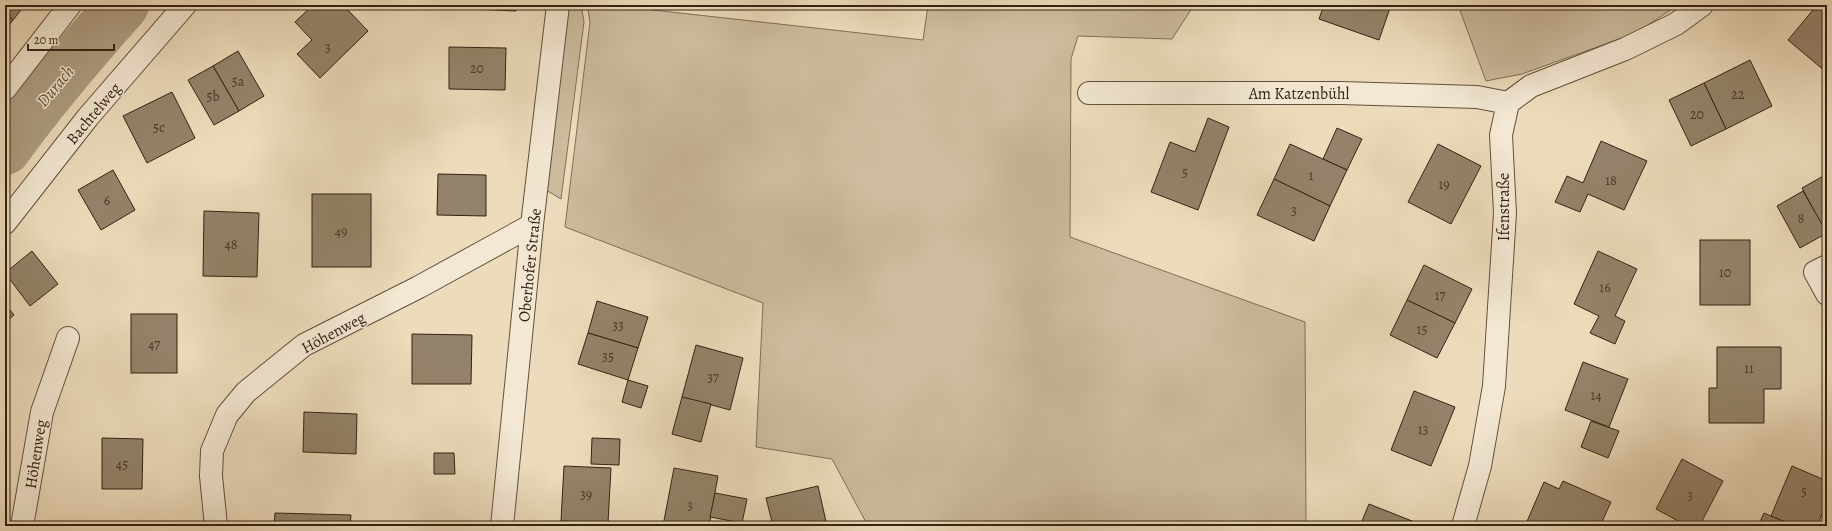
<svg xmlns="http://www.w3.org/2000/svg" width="1832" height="531" font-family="Alegreya,serif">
<rect width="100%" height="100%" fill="#eddcbb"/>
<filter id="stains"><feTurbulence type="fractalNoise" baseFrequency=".005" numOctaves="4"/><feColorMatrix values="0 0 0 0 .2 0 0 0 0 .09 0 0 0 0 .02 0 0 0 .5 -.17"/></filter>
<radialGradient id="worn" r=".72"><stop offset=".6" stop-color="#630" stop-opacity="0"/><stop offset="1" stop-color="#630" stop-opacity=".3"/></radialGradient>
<g fill="#cdbc9f" stroke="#806f5a">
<polygon points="569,5 581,5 584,22 561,199 546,190"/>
<polygon points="587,5 608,5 923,40 928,5 1194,5 1172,39 1078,36 1071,59 1070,237 1305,322 1306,526 868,526 832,459 756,447 763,303 565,227 590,22"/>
<polygon points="1458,5 1678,5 1636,33 1522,74 1486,81"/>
</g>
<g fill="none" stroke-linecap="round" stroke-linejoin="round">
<path stroke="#ae9d82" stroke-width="52" d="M5,149C41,99 82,51 123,5"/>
</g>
<g fill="#94836b" stroke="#332214">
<polygon points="5,5 25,5 13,20 5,13"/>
<polygon points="313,5 343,5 368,31 320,78 297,54 312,40 295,22"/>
<polygon points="474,5 516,5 516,11 473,9"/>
<polygon points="1324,5 1391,5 1379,40 1319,19"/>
<polygon points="1817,5 1827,5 1826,72 1788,40"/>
<polygon points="5,13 13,20 5,31"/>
<polygon points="449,47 506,48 505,90 449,89"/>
<polygon points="238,51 264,96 239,111 213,66"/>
<polygon points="1750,60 1772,106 1726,129 1704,83"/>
<polygon points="213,66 239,111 214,125 188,80"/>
<polygon points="1704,83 1726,129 1691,146 1669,100"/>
<polygon points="172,92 195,138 147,163 123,116"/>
<polygon points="1208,118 1229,127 1198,210 1151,192 1170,142 1195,152"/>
<polygon points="1337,128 1362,139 1347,170 1323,159"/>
<polygon points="1601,141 1647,161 1624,210 1588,194 1580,212 1555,202 1567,176 1583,183"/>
<polygon points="1290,144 1347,170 1330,206 1274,179"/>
<polygon points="1438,144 1481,166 1451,224 1408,202"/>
<polygon points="113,170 135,210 101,230 78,190"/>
<polygon points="438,174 486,175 486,216 437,215"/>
<polygon points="1827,174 1827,230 1825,231 1802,188"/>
<polygon points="1274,179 1330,206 1314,241 1257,215"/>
<polygon points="1803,191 1827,233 1800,248 1777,206"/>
<rect x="312" y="194" width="59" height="73"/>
<polygon points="204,211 259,213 257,277 203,276"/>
<rect x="1700" y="240" width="50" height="65"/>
<polygon points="32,251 58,284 30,306 5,273"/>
<polygon points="1598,251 1637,269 1615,316 1625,321 1615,344 1590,333 1599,316 1574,304"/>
<polygon points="1424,265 1472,289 1455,323 1407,300"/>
<polygon points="1407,300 1455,323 1437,358 1390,335"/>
<polygon points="597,301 648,317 638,348 588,333"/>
<polygon points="5,304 14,315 5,323"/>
<rect x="131" y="314" width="46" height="59"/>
<polygon points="588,333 638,348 628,380 578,364"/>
<polygon points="412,334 472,335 471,384 412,384"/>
<polygon points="696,345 743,358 730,410 682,397"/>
<polygon points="1717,347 1781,347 1781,389 1764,389 1764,423 1709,423 1709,388 1717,388"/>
<polygon points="1583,362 1628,379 1609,427 1565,410"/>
<polygon points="628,380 648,386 641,408 622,402"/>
<polygon points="1414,391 1455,407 1431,466 1391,450"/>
<polygon points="682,397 711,404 701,442 672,434"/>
<polygon points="5,399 9,400 5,412"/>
<polygon points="304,412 357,414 356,454 303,452"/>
<polygon points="1591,421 1619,431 1608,458 1581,447"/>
<polygon points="102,438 143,439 142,489 102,489"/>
<polygon points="592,438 620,439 619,465 591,464"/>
<polygon points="434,453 454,453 455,474 434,474"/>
<polygon points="1682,459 1723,481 1701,523 1707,526 1678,526 1680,522 1656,509"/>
<polygon points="564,466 611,468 608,523 561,521"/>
<polygon points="1792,466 1827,481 1827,502 1817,526 1795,526 1771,516"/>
<polygon points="674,468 718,476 709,526 663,526"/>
<polygon points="1563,481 1611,502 1600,526 1525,526 1544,482 1559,489"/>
<polygon points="818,486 827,526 773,526 766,498"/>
<polygon points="715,493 747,499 742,523 710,517"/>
<polygon points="1369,504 1417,523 1416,526 1360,526"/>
<polygon points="275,513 351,515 350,526 274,526"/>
<polygon points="1764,513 1789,524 1788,526 1758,526"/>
</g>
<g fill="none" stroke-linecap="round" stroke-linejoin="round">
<defs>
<g id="street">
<polyline points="5,89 70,5"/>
<polyline points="1089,93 1341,93 1477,97 1508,103"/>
<polyline points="5,223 88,117 185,5"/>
<polyline points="1827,266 1815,272 1827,294"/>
<polyline points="22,526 42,412 68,338"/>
<polyline points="216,526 211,476 212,451 227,415 246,392 304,345 419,287 532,225"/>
<polyline points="502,526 532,225 558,5"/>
<polyline points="1463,526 1480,466 1494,386 1505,213 1501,135 1508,103 1531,86 1625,49 1676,24 1702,5"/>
</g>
</defs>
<use href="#street" stroke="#62503e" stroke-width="24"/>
<use href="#street" stroke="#f3e8d3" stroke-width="22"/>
</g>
<g text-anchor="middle" stroke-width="3" stroke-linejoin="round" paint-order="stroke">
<g font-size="14" fill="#4b3a2a">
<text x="328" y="52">3</text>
<text x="477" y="73">20</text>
<text x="238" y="86">5a</text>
<text x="1738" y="99">22</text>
<text x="213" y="101">5b</text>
<text x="1697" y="119">20</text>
<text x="159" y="132">5c</text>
<text x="1185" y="177">5</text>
<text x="1311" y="180">1</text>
<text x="1611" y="185">18</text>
<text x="1444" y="189">19</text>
<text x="107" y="205">6</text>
<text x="1294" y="215">3</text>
<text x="1801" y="223">8</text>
<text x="341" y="236">49</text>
<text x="231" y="249">48</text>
<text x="1725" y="277">10</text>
<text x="1605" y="292">16</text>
<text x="1440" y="300">17</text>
<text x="618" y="330">33</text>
<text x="1422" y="334">15</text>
<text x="154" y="349">47</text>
<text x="608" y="361">35</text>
<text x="1749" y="373">11</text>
<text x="713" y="382">37</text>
<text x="1596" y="400">14</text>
<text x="1423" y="434">13</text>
<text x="122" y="469">45</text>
<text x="1804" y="496">5</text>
<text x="586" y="499">39</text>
<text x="1690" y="500">3</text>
<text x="690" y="510">3</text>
</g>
<g font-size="16" fill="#332214" stroke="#f3e8d3">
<text x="1299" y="99">Am Katzenbühl</text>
<text transform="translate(93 113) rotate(-50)" y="6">Bachtelweg</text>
<text transform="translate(1503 207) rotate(-90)" y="6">Ifenstraße</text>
<text transform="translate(529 265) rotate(-84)" y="6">Oberhofer Straße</text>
<text transform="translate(333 332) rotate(-28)" y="6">Höhenweg</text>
<text transform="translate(35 454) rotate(-81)" y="6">Höhenweg</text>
</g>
<g font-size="17" font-style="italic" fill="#5e4d3a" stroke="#f3e8d3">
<text transform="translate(55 86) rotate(-50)" y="6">Durach</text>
</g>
</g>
<rect width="1832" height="531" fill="none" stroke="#eddcbb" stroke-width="20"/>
<rect x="6" y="6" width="1820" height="519" fill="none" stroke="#332214" stroke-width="2"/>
<rect x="10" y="10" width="1812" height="511" fill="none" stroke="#332214"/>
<path d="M28 44v6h86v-6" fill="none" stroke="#332214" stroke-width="2"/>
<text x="34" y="44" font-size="12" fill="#332214" stroke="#f3e8d3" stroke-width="3" paint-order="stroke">20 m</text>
<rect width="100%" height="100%" filter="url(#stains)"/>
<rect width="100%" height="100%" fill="url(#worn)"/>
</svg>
